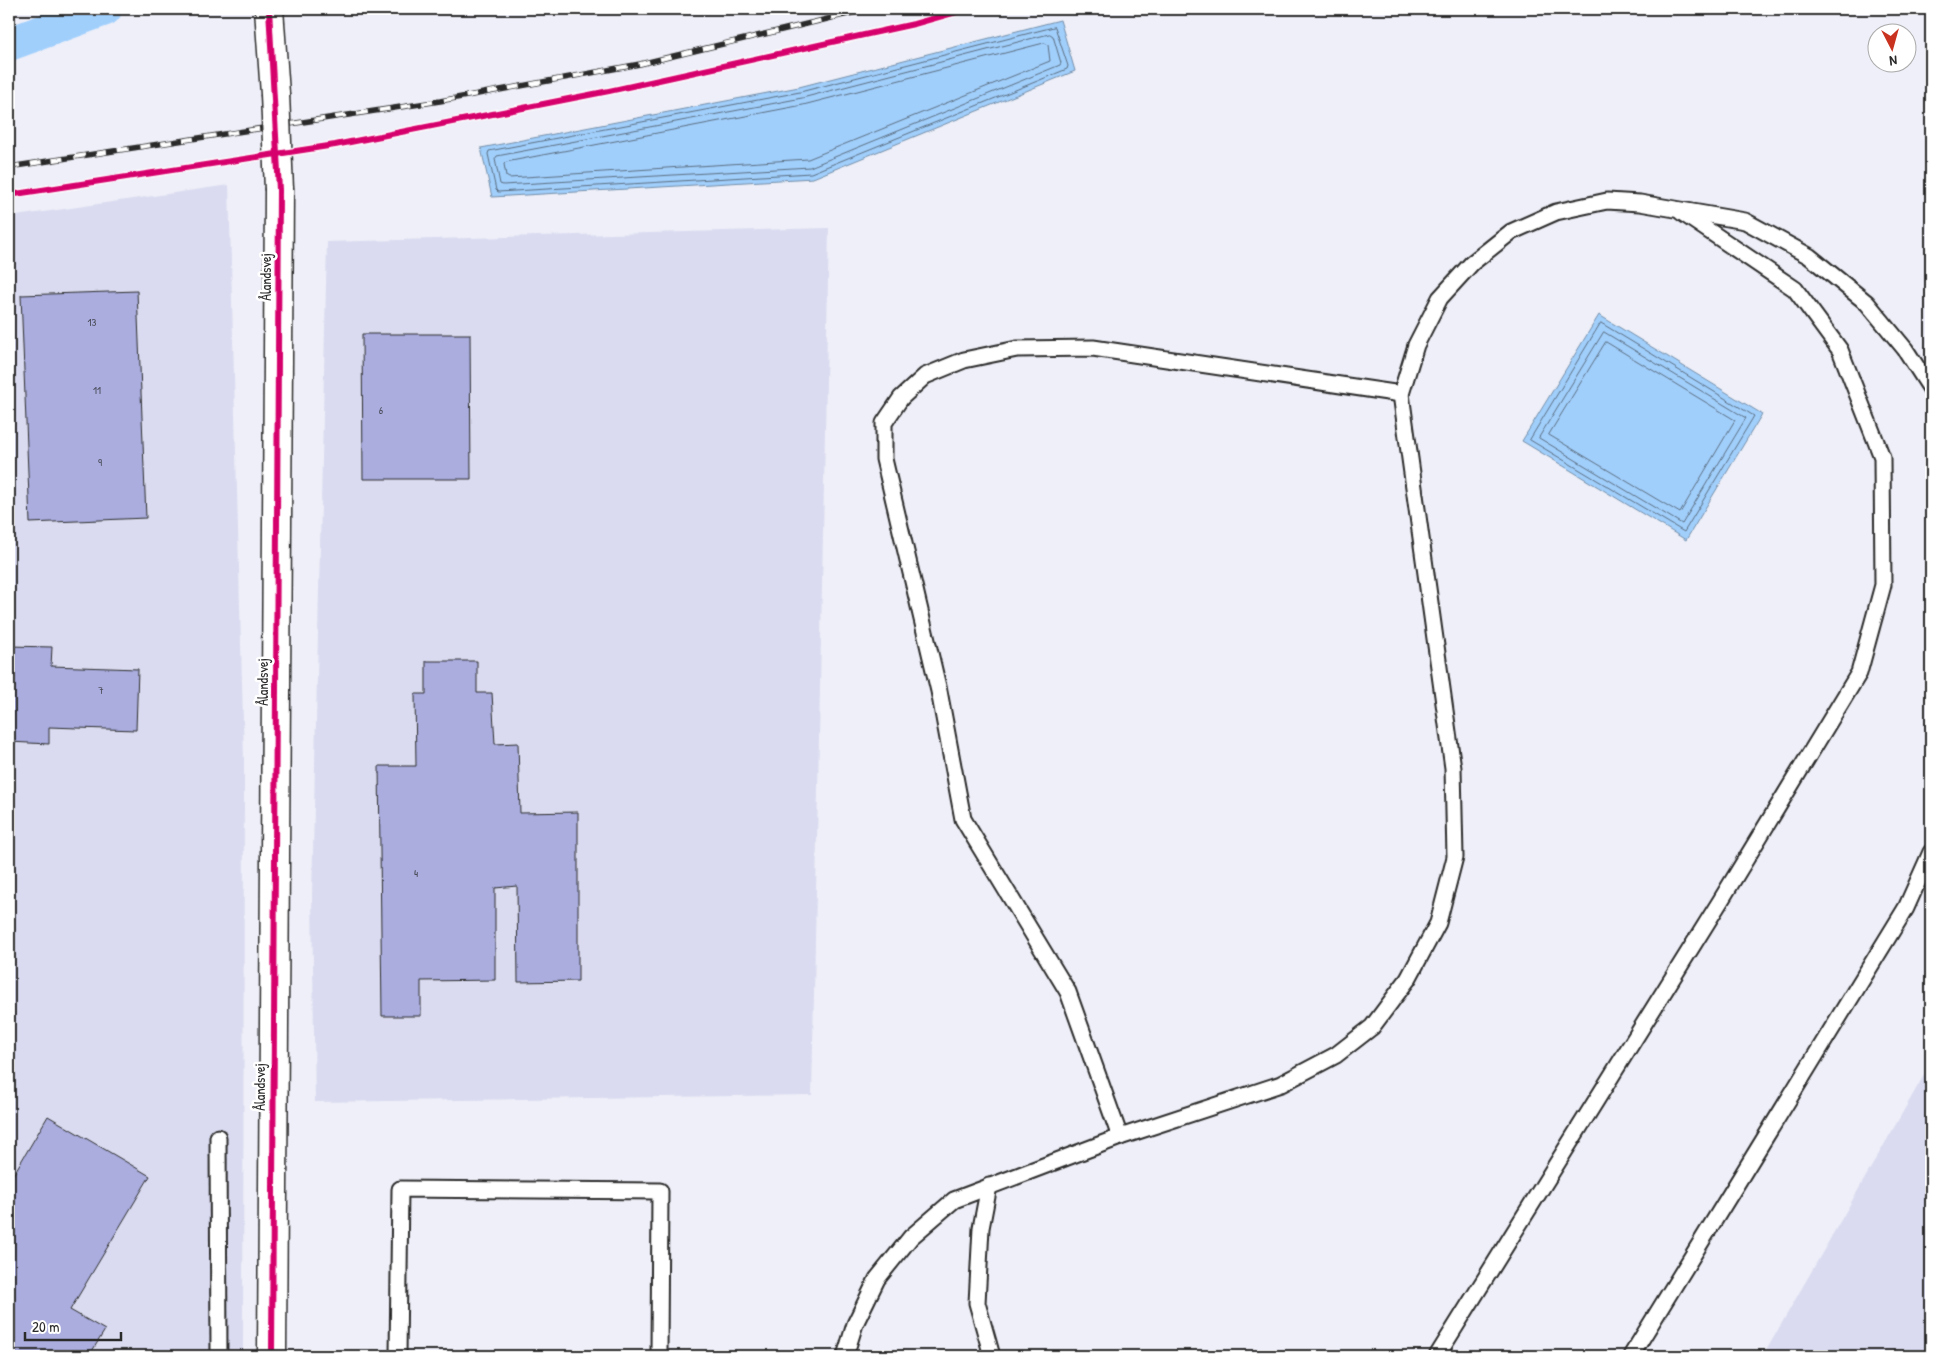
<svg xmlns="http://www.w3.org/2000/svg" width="1940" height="1365" font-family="'Patrick Hand',sans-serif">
<rect width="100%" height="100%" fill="#eeeff8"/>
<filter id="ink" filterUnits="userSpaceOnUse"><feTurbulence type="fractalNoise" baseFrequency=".02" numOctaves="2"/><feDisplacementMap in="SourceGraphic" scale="10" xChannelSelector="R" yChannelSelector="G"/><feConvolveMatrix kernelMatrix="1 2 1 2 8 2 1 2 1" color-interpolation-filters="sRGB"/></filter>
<g filter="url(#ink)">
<g fill="#dadbf0">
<polygon points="229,185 244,760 243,1356 9,1356 9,217"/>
<polygon points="829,228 812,1095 315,1102 312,896 327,242"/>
<polygon points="1931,1063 1931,1356 1763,1356"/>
</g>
<g fill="#a1cffc" stroke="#728da8">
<polygon points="1060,20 1075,71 813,178 492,197 481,148 799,87"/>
<polygon points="1599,315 1762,414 1686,540 1522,441"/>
</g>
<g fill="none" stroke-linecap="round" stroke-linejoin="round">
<g stroke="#5a6d7f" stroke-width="1">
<polygon points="1055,27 1068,66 1067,69 811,173 498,192 496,190 488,154 489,151 800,92"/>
<polygon points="1050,34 1053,36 1061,63 1060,65 810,167 503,185 500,184 495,159 497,156 802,98"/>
<polygon points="1045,43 1048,45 1050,61 808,159 509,178 506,176 504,164 506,162 803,105"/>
<polygon points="1601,323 1754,416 1684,532 1530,440"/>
<polygon points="1604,332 1746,418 1682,524 1539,438"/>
<polygon points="1606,342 1735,420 1680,513 1549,435"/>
</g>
<polyline stroke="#a1cffc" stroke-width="34" points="9,44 105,9"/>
</g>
<g fill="#aaadde" stroke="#2b2b2b">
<polygon points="137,291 146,518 30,523 21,295"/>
<polygon points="362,334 470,334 471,479 363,479"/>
<polygon points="9,646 52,647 51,666 138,669 136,730 49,727 49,744 9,742"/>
<polygon points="426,661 477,661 477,693 492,693 495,744 518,743 520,813 578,812 578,981 518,982 517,886 495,888 495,980 421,981 421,1016 382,1016 379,766 416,766 415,694 426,694"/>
<polygon points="48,1116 150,1176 70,1310 105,1330 89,1356 9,1356 9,1182"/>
</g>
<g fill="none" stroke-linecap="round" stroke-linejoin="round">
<defs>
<g id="service">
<polyline points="218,1137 219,1356"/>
<polyline points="1120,1137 1068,992 963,819 939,691 884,459 884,423 901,398 925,376 964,360 1017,349 1093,348 1401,394"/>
<polyline points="989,1186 981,1228 977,1303 992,1356"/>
<polyline points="398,1356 400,1189 660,1191 659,1356"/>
<polyline points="845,1356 855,1324 877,1279 911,1237 954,1200 1120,1137 1281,1084 1336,1055 1372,1027 1408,979 1438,923 1455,857 1453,768 1401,394 1416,345 1440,298 1472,263 1511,232 1556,212 1607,201 1640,203 1745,221 1809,256 1867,303 1905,349 1931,389"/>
<polyline points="1437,1356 1721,900 1859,673 1883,585 1882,457 1840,350 1795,289 1681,212"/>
<polyline points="1631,1356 1906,908 1931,852"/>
</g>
<g id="tertiary">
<polyline points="269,9 275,94"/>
<polyline points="272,1356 279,190"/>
</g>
</defs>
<use href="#service" stroke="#2b2b2b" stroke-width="19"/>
<use href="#tertiary" stroke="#2b2b2b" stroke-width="31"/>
<use href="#service" stroke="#fff" stroke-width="15"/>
<use href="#tertiary" stroke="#fff" stroke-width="28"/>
<defs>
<polyline id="rail" points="9,167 440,101 640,64 869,9"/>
</defs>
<use href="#rail" stroke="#2b2b2b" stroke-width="5.5"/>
<use href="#rail" stroke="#fff" stroke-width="4" stroke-dasharray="11" stroke-linecap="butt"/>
<defs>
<polyline id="tertiary-bridge" points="275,94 279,190"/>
</defs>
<use href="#tertiary-bridge" stroke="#2b2b2b" stroke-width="31" stroke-linecap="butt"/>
<use href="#tertiary-bridge" stroke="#fff" stroke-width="28"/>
<defs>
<g id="cycleway">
<polyline points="269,9 279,190 272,1356"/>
<polyline points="9,195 335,145 609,91 914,24 967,9"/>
</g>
</defs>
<use href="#cycleway" stroke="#fff" stroke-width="9"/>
<use href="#cycleway" stroke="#d6006c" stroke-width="6"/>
</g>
</g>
<g text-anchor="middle" stroke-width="5" stroke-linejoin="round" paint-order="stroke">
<g font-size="11" fill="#4b4c58">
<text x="92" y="326">13</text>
<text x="97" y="394">11</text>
<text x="381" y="414">6</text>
<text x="100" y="466">9</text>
<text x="101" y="694">7</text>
<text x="416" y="877">4</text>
</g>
<g font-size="14" fill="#2b2b2b" stroke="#fff">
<text transform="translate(266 277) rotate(-90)" y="5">Ålandsvej</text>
<text transform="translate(263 682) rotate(-90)" y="5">Ålandsvej</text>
<text transform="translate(260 1087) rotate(-90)" y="5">Ålandsvej</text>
</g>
</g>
<rect width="1940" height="1365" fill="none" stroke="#fff" stroke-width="30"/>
<rect x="15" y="15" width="1910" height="1335" fill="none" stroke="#2b2b2b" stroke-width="2" filter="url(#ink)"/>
<g transform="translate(1892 48) rotate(174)"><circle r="24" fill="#ffffff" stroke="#aaaaaa"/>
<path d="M0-4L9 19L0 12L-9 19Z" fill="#c8321e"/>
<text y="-8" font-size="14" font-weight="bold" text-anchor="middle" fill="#2b2b2b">N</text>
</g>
<path d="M25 1332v8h96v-8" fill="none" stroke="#2b2b2b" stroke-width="2.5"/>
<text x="32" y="1332" font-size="15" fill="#2b2b2b" stroke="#ffffff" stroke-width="4" paint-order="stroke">20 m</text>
</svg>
